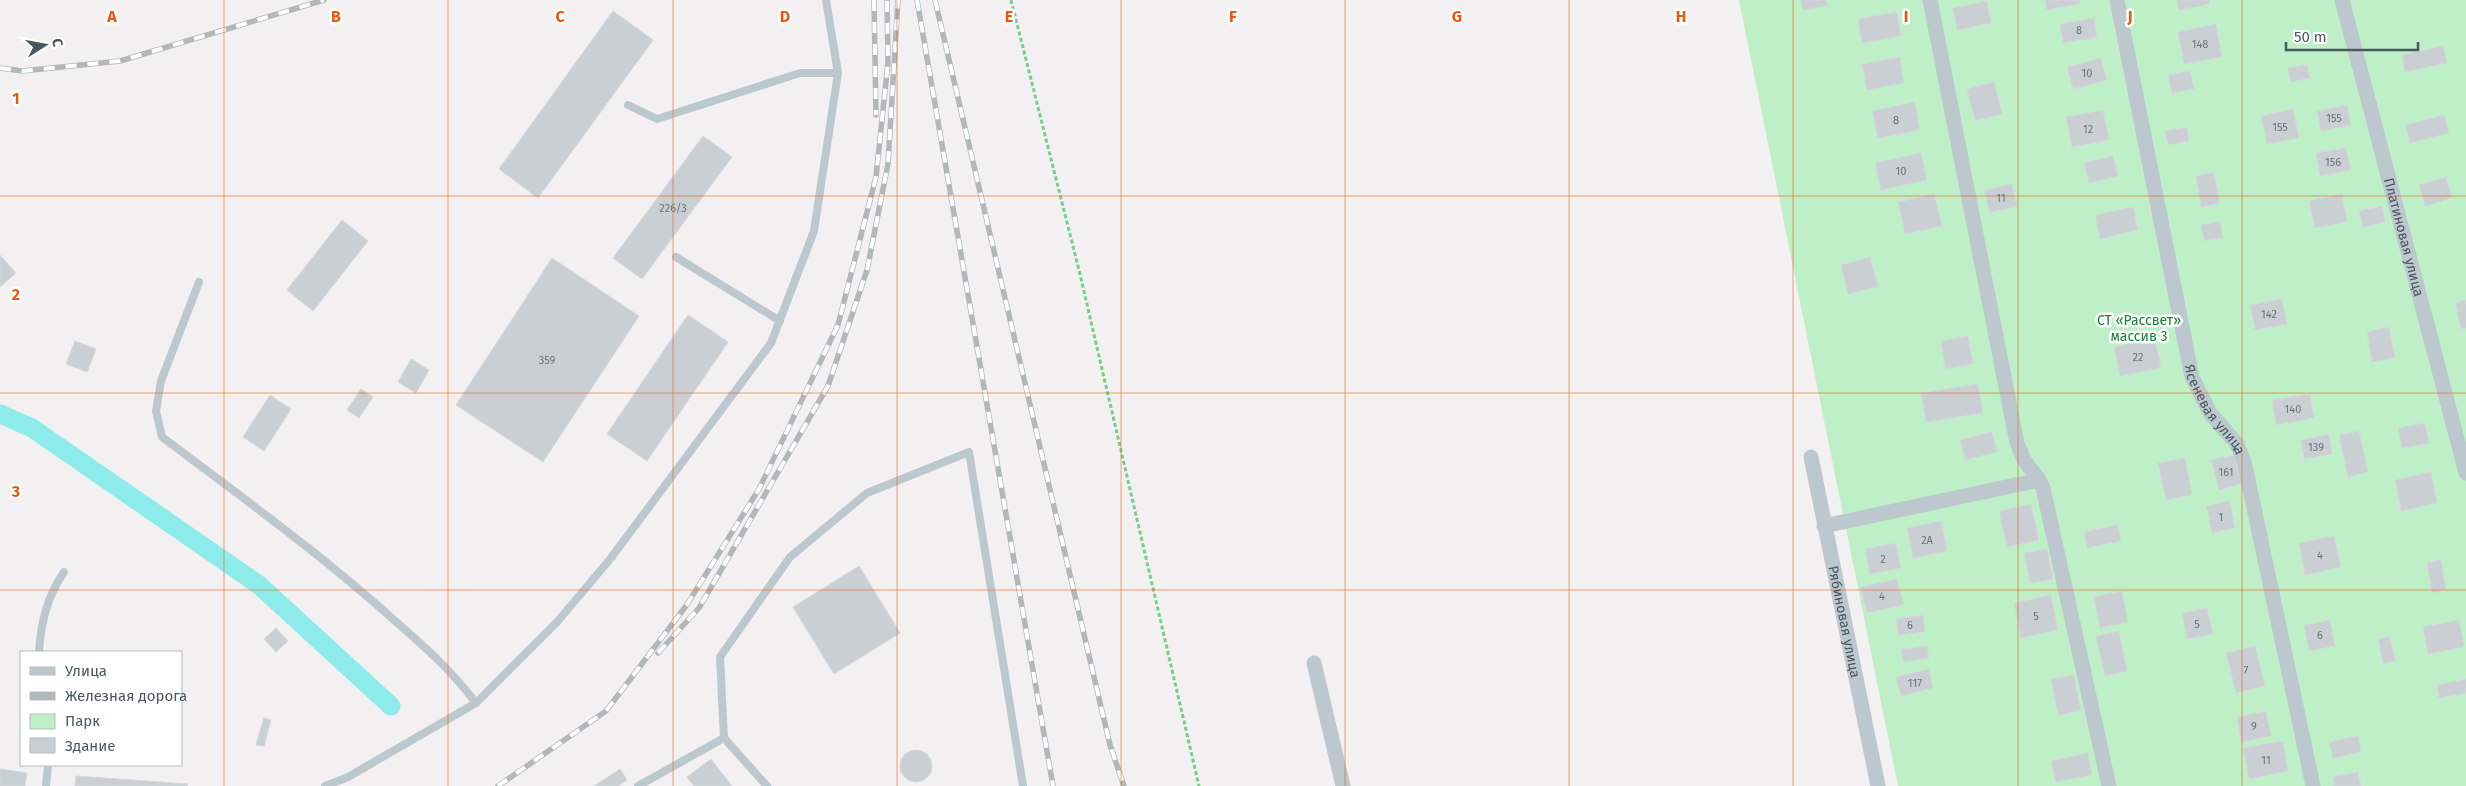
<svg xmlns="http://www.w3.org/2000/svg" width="2466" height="786" font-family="'Fira Sans',sans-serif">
<rect width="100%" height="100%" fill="#f3f0f1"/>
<polygon fill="#bfefc7" points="1739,0 2466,0 2466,786 1898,786"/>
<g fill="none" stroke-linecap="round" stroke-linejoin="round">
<polyline stroke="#8decea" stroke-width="19" points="0,414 32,428 259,585 391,706"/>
</g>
<g fill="#cacfd3" stroke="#d4d8db">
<polygon points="1801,0 1826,0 1828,6 1803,10"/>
<polygon points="2045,0 2079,0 2080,4 2047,10"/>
<polygon points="2177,0 2209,0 2210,4 2179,10"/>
<polygon points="1987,1 1991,23 1957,30 1953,8"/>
<polygon points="613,11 653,40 538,198 499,169"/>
<polygon points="1897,12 1901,36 1862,43 1858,19"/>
<polygon points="2094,18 2097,37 2063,43 2060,24"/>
<polygon points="2216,24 2222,57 2184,64 2178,32"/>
<polygon points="2443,46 2447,63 2405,72 2402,55"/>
<polygon points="1900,57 1904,83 1867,90 1862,64"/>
<polygon points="2101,58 2107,80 2073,89 2067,67"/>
<polygon points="2307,65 2310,78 2291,82 2288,68"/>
<polygon points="2190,71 2194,89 2172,93 2168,75"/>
<polygon points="1994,82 2002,114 1975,121 1967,89"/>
<polygon points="1915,102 1920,130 1878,138 1872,111"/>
<polygon points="2347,105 2351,125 2321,131 2317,111"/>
<polygon points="2293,109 2299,138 2267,144 2261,116"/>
<polygon points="2103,110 2109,140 2072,147 2066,117"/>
<polygon points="2444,115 2449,133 2410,143 2405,125"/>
<polygon points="2187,127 2189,141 2168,145 2165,131"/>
<polygon points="703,136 732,157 642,279 613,258"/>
<polygon points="2346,148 2351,170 2320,176 2316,153"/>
<polygon points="1921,153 1927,180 1881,190 1875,163"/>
<polygon points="2113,156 2118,176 2089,183 2084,163"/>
<polygon points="2214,172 2220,203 2201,207 2196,176"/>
<polygon points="2446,177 2452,198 2425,206 2419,185"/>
<polygon points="2012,184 2017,207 1989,212 1985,190"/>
<polygon points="1934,194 1942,226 1905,234 1898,202"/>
<polygon points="2342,194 2347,222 2315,228 2309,201"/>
<polygon points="2382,206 2385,222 2363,227 2359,211"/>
<polygon points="2133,207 2138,230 2100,239 2095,215"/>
<polygon points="342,220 368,241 313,311 287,290"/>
<polygon points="2220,221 2223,238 2204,241 2201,225"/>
<polygon points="0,255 16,273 0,287"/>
<polygon points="1870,257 1878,287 1848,294 1841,265"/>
<polygon points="552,258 639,316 543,462 456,405"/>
<polygon points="2282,299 2287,324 2255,330 2250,305"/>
<polygon points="2466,300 2466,328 2461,329 2455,303"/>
<polygon points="688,315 728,342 647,461 607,434"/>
<polygon points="2389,327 2395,358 2372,362 2367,332"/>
<polygon points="1968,336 1973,364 1945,369 1941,341"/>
<polygon points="2155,339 2161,368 2120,376 2114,347"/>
<polygon points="75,341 96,349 87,372 66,364"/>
<polygon points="411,359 429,370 416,393 398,382"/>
<polygon points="1978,384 1983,413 1926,422 1921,393"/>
<polygon points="361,389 373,397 359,418 347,410"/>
<polygon points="2310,394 2314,418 2276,425 2272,400"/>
<polygon points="270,395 291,409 264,451 243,437"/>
<polygon points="2425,423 2429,443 2402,448 2398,428"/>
<polygon points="2359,431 2368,472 2348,477 2339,435"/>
<polygon points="1992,432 1997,452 1965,460 1960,440"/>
<polygon points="2329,434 2332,454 2304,459 2301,440"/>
<polygon points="2234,455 2241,484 2219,490 2211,460"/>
<polygon points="2185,458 2192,495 2166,500 2158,463"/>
<polygon points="2431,472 2437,503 2401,511 2395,480"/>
<polygon points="2230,501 2235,528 2212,533 2206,506"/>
<polygon points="2031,504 2039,540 2007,547 1999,511"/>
<polygon points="1941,521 1947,551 1913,558 1907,528"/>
<polygon points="2118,525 2121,541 2087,548 2084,532"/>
<polygon points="2334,536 2341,567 2305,575 2299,543"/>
<polygon points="1896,543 1901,568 1870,574 1865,549"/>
<polygon points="2047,549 2053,579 2030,583 2024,553"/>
<polygon points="2441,560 2446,590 2432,593 2427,563"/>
<polygon points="859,566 900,633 834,674 793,607"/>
<polygon points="1897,579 1904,605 1867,613 1860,587"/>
<polygon points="2122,591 2128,622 2100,628 2094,597"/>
<polygon points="2051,595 2058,630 2021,638 2014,603"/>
<polygon points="2207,608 2213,634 2187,639 2182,613"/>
<polygon points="1923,615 1925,632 1898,635 1896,619"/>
<polygon points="2330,620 2335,646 2309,651 2304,625"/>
<polygon points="2459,620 2464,647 2428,654 2423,627"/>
<polygon points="276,628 288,641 276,652 264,639"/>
<polygon points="2119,631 2127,671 2105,676 2096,636"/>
<polygon points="2390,636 2395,661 2383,663 2378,639"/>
<polygon points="1927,646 1929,658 1903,662 1901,649"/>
<polygon points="2255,646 2265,686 2236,693 2226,653"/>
<polygon points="1929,669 1933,688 1901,696 1896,677"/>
<polygon points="2074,675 2081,711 2058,715 2051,679"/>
<polygon points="2466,679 2466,693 2439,698 2437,685"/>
<polygon points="2266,711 2271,736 2241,742 2237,717"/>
<polygon points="264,718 271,720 264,746 256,745"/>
<polygon points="2358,736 2361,752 2333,758 2329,742"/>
<polygon points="2283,741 2288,771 2249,779 2243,748"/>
<circle cx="916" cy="766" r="16"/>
<polygon points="2088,753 2092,775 2056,782 2051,761"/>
<polygon points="711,759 732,786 694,786 687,777"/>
<polygon points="0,769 27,773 25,786 0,786"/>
<polygon points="620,769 627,780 618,786 594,786"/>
<polygon points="2358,772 2361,786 2334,786 2333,777"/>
<polygon points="76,776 188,784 187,786 75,786"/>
</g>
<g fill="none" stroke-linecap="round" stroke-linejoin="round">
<polyline stroke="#77cd8f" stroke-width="3" stroke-dasharray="4 2.5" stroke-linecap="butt" points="1011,0 1079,270 1199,786"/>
<g stroke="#bcc8cd" stroke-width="8">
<polyline points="628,105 657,119 800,73 838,73"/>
<polyline points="676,257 780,321"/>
<path d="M199,282L161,381L156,411L162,437C240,496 321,554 394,620C425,647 451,670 476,703"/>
<path d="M39,652C41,622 47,597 64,572"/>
<polyline points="724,738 720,657 790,557 867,493 969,452 1023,786"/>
<polyline points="46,786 48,765"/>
<polyline points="325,786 348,777 476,703 557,622 611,558 771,343 814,231 838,73 826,0"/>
<polyline points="638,786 724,738 767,786"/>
</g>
<g stroke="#bcc8cd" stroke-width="15">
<polyline points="1930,0 2017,443 2024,460 2039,480"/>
<path id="s1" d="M2117,0L2192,377L2210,413L2237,444L2244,461L2313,786"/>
<path id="s2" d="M2342,0L2466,473"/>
<path id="s3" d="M1811,457L1878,786"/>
<polyline points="1824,526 2039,480 2043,488 2109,786"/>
<polyline points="1314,663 1343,786"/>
</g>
<defs>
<g id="rail">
<polyline points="874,0 876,115"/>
<polyline points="917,0 1053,786"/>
<polyline points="935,0 1110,745 1124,786"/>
<polyline points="0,68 22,71 120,61 324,0"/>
<polyline points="658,653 699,608 828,386 867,270 888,164 898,0"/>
<polyline points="498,786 606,711 686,606 759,489 838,325 876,177 888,62 887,0"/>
</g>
</defs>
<use href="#rail" stroke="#b2b7ba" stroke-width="5.5"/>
<use href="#rail" stroke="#fff" stroke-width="4" stroke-dasharray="11" stroke-linecap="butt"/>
</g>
<path fill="none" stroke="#e8590c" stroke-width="1" stroke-opacity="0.55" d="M224,0V786M448,0V786M673,0V786M897,0V786M1121,0V786M1345,0V786M1569,0V786M1793,0V786M2018,0V786M2242,0V786M0,196H2466M0,393H2466M0,590H2466"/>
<g text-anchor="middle" stroke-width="5" stroke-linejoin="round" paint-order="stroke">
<g font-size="11" fill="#68767b">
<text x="2079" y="34">8</text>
<text x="2200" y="48">148</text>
<text x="2087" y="77">10</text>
<text x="2334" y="122">155</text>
<text x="1896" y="124">8</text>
<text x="2280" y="131">155</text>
<text x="2088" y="133">12</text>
<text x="2333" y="166">156</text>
<text x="1901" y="175">10</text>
<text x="2001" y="202">11</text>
<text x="673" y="212">226/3</text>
<text x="2269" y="318">142</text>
<text x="2138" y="361">22</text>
<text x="547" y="364">359</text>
<text x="2293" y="413">140</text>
<text x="2316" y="451">139</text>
<text x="2226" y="476">161</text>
<text x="2221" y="521">1</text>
<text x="1927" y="544">2А</text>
<text x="2320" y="559">4</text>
<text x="1883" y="563">2</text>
<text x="1882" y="600">4</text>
<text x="2036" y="620">5</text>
<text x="2197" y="628">5</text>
<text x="1910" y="629">6</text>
<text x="2320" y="639">6</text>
<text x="2246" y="674">7</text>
<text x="1915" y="687">117</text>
<text x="2254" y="730">9</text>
<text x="2266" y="764">11</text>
</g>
<g font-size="14" fill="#48585e" stroke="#fff">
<text dy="5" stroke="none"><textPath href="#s2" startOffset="245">Платиновая улица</textPath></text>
<text dy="5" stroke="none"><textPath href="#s1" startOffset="424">Ясеневая улица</textPath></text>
<text dy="5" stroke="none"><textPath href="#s3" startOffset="168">Рябиновая улица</textPath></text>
</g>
<g font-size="14" fill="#188034" stroke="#fff">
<text x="2139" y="325">СТ «Рассвет»<tspan x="2139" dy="16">массив 3</tspan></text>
</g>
</g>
<g font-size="16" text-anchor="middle" font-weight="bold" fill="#e8590c" stroke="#fff" stroke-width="5" stroke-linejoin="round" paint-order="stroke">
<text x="112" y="22">A</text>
<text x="336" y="22">B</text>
<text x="560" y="22">C</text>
<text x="785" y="22">D</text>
<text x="1009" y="22">E</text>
<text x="1233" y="22">F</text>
<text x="1457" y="22">G</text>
<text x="1681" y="22">H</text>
<text x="1906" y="22">I</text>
<text x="2130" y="22">J</text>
<text x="16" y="104">1</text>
<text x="16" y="300">2</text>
<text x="16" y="497">3</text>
</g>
<rect x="20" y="651" width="162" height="115" fill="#ffffff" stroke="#b6bcbf"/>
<rect x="30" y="667" width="25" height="8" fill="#bcc8cd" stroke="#b6bcbf"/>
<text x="65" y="676" font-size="15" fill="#48585e">Улица</text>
<rect x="30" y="692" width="25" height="8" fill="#b2b7ba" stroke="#b6bcbf"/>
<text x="65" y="701" font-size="15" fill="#48585e">Железная дорога</text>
<rect x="30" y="714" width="25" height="15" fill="#bfefc7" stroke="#b6bcbf"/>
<text x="65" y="726" font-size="15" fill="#48585e">Парк</text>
<rect x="30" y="738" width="25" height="15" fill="#cacfd3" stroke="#b6bcbf"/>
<text x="65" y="751" font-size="15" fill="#48585e">Здание</text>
<g transform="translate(45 45) rotate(79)" stroke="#ffffff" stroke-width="4" paint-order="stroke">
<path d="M0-4L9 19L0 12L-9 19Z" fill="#48585e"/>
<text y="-8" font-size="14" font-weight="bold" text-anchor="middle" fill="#48585e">С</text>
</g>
<path d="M2286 42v8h132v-8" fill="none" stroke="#48585e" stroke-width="2.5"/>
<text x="2294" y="42" font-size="15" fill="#48585e" stroke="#ffffff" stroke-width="4" paint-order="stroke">50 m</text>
</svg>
